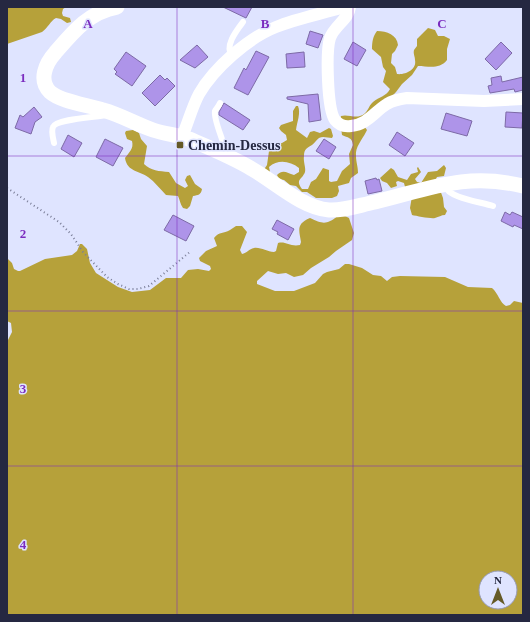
<svg xmlns="http://www.w3.org/2000/svg" width="530" height="622" font-family="'Times New Roman',serif">
<rect width="100%" height="100%" fill="#dfe4ff"/>
<g fill="#b6a13a" fill-rule="evenodd">
<path d="M7,7H66L63,9L62,13L63,16L70,18L71,22L67,23L61,19L56,18C50,21 48,28 42,32L7,44Z"/>
<path d="M428,28L435,30L438,36H444L450,39L447,49V60C439,70 428,66 418,66L412,75L402,84L396,92L364,126L367,130L366,132C362,140 355,147 356,156C356,162 358,166 358,173L351,178L349,183L338,186L339,191L337,196L332,198H316L307,192H302L296,186L290,185L284,180L279,179L277,175C283,169 287,173 294,175L299,172V168C290,161 278,159 269,167L270,172L263,171L267,165L269,151L274,143H282L287,140L286,135L281,131L279,128L281,125L293,121V111L296,106H298C301,113 297,122 296,130L307,138L310,132L314,131L320,133L329,128L331,129L333,136L332,138C328,138 323,136 319,138C316,140 315,143 312,145C307,148 304,149 304,156C303,161 306,168 305,172C302,180 295,179 302,189H308L311,182L316,179L323,168L329,170V181L331,182L337,181L342,171L350,164L349,154L353,145C352,137 348,138 342,135L340,120L341,116C347,114 354,118 360,116C368,114 368,106 373,102C379,97 387,96 390,89L383,82L386,71L383,67L381,57L372,49C372,42 373,36 377,31C387,31 397,35 398,45L395,51L392,54L391,63L395,67L397,74C405,75 417,70 415,60C415,56 413,54 414,50L417,46V39Z"/>
<path d="M133,130L139,133L141,139L147,146L144,164C151,171 159,171 169,172L176,183L185,188L188,186L185,180L187,176L190,175L195,184L202,189C201,195 198,195 193,196L190,206L187,209L183,208C180,204 180,200 178,196L166,195C160,189 155,182 148,177C140,171 127,172 125,158C129,152 134,149 132,141L127,139L125,133L126,131Z"/>
<path d="M444,165L446,168L444,176L437,177L436,179L443,198L444,207L447,211L445,215C441,215 439,217 435,218C431,219 417,216 412,215L410,208L412,196L405,187L404,183L398,181L396,182L397,186L391,188L387,183L382,181L380,178L391,168L394,170L398,177L407,180L411,174L418,172L417,168L418,167L421,172L415,179L417,182L421,183L428,172L437,171Z"/>
<path d="M338,216H345L349,218L354,233L352,240L336,251L329,257L311,268L303,275L294,277L286,273L278,274L268,271L257,281V284L275,291H294L315,283L323,274L327,272L339,269L345,264H349L362,268L373,275L381,276L387,281L392,277L400,276L445,277L468,287L492,288C498,293 500,303 506,306L510,305L514,301L523,303V615H7V351L8,340L12,332L11,323L7,321V258L12,263L14,269L18,271H20L45,259L72,255L77,251L80,244H82L87,249L90,263L96,273L118,287L132,292L150,290L166,278H181L188,270L198,269L209,271L211,269L210,266L200,261L199,258L206,251L217,246L214,238C220,231 223,234 230,230C232,229 234,227 236,226H242L247,232L240,250L242,254C247,253 249,249 254,248C261,247 267,252 274,252L276,251L278,243C286,241 290,247 300,245L301,242C299,230 296,224 310,218C323,224 326,225 338,216ZM486,578H510V602H486Z"/>
</g>
<g fill="#ae94e9" stroke="#7d6aa6">
<polygon points="223,7 252,7 246,18"/>
<polygon points="310,31 323,35 318,48 306,44"/>
<polygon points="353,42 366,50 357,66 344,59"/>
<polygon points="501,42 512,53 496,70 485,59"/>
<polygon points="197,45 208,57 195,68 180,60"/>
<polygon points="256,51 269,57 248,95 234,88 244,68 246,70"/>
<polygon points="126,52 146,66 132,86 115,74 117,72 114,69"/>
<polygon points="304,52 305,67 287,68 286,54"/>
<polygon points="160,75 165,80 167,78 175,86 155,106 142,93"/>
<polygon points="501,76 502,82 523,77 523,90 515,92 514,89 490,93 488,86 492,85 491,78"/>
<polygon points="318,94 321,120 309,122 308,104 287,99 287,97"/>
<polygon points="224,103 250,120 243,130 219,115 219,112"/>
<polygon points="34,107 42,117 35,122 31,134 15,128 20,115 23,117"/>
<polygon points="506,112 523,113 522,128 505,127"/>
<polygon points="446,113 472,121 467,136 441,129"/>
<polygon points="397,132 414,143 405,156 389,145"/>
<polygon points="68,135 82,143 74,157 61,149"/>
<polygon points="105,139 123,148 113,166 96,157"/>
<polygon points="324,139 336,147 329,159 316,151"/>
<polygon points="376,178 377,180 379,179 382,191 368,194 365,181"/>
<polygon points="505,212 510,215 512,212 523,217 523,229 514,225 513,227 501,221"/>
<polygon points="173,215 194,226 186,241 164,230"/>
<polygon points="277,220 294,229 288,240 277,234 278,232 272,229"/>
</g>
<g fill="none" stroke-linecap="round" stroke-linejoin="round">
<polyline stroke="#7a7e98" stroke-width="2" stroke-dasharray="1 3" stroke-linecap="butt" points="7,188 59,222 71,234 83,252 107,277 118,284 129,289 138,289 149,286 191,251"/>
<g stroke="#fff" stroke-width="6">
<path d="M232,56C224,46 237,30 243,22"/>
<path d="M220,103C219,106 216,109 215,111C213,120 225,143 226,154"/>
<path d="M54,143C53,138 51,131 53,127C56,119 97,117 106,115"/>
<path d="M445,186C448,198 482,202 493,206"/>
</g>
<g stroke="#fff" stroke-width="12">
<path d="M350,7C349,19 334,26 330,38C326,51 327,109 335,120C339,125 345,127 351,126C368,124 374,112 387,104C393,100 400,99 407,98L484,101L523,99"/>
<path d="M182,137C188,123 192,107 199,94C214,68 248,38 276,27C298,18 321,14 344,7"/>
</g>
<path stroke="#fff" stroke-width="15" d="M117,7C89,12 73,32 55,53C46,63 38,80 50,92C61,102 89,105 103,110C121,115 136,124 153,130C165,134 178,135 189,139C210,148 232,157 252,169C275,182 302,208 329,210C344,211 360,205 375,202C429,189 466,172 523,186"/>
</g>
<path fill="none" stroke="#7b2cbf" stroke-width="1" stroke-opacity="0.55" d="M177,7V615M353,7V615M7,156H523M7,311H523M7,466H523"/>
<rect fill="#655a27" stroke="#dfe4ff" stroke-width="1.5" x="176" y="141" width="8" height="8" rx="2"/>
<g text-anchor="middle" stroke-width="3" stroke-linejoin="round" paint-order="stroke">
<g font-size="14" font-weight="bold" fill="#252841" stroke="#dfe4ff" text-anchor="start">
<text x="188" y="150">Chemin-Dessus</text>
</g>
</g>
<g font-size="13" text-anchor="middle" font-weight="bold" fill="#7b2cbf" stroke="#dfe4ff" stroke-width="3" stroke-linejoin="round" paint-order="stroke">
<text x="88" y="28">A</text>
<text x="265" y="28">B</text>
<text x="442" y="28">C</text>
<text x="23" y="82">1</text>
<text x="23" y="238">2</text>
<text x="23" y="393">3</text>
<text x="23" y="549">4</text>
</g>
<rect width="530" height="622" fill="none" stroke="#252841" stroke-width="16"/>
<g transform="translate(498 590)"><circle r="19" fill="#dfe4ff" stroke="#9599b3"/>
<path d="M0-3L7 15L0 10L-7 15Z" fill="#655a27"/>
<text y="-6" font-size="11" font-weight="bold" text-anchor="middle" fill="#252841">N</text>
</g>
</svg>
